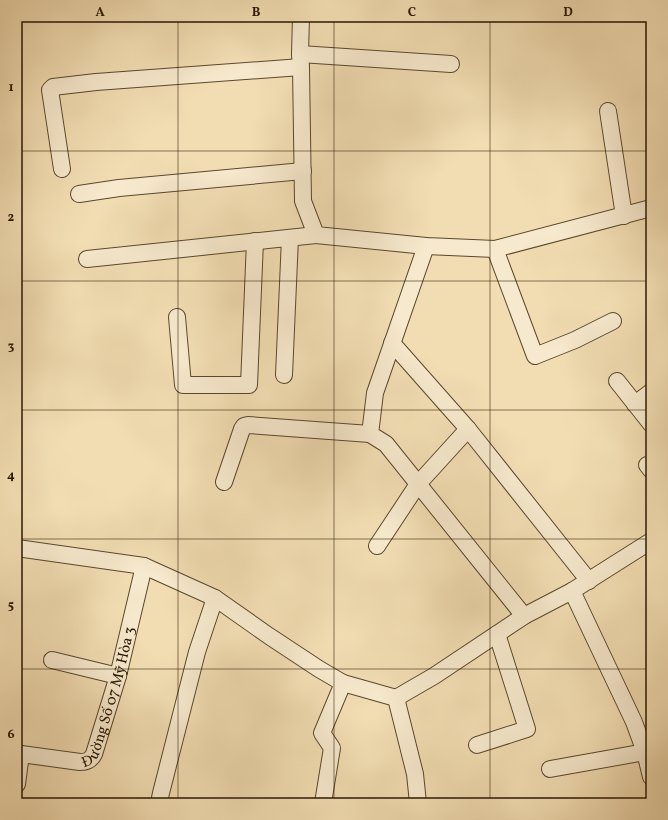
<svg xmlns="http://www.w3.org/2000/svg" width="668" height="820" font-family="Vollkorn,serif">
<rect width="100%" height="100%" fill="#f2ddb2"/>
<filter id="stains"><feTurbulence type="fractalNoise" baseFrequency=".005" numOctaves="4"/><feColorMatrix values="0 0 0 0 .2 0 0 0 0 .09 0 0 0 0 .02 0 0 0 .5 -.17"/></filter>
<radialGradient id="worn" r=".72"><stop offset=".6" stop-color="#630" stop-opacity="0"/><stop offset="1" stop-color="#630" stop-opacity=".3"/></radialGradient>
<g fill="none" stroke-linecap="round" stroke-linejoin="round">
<defs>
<g id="minor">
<polyline points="301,17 300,54 301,67 303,201 316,235 426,246 495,249 651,208"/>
<polyline points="300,54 451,64"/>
<polyline points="608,111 624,216"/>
<polyline points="62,169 50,90 53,87 96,82 301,67"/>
<polyline points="79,194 119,188 303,171"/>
<polyline points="426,246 375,393 370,434 386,444 524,616"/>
<polyline points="495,249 535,356 575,340 613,321"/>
<polyline points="87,259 316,235"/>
<polyline points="177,317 183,385 249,385 255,241"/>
<polyline points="392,343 468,429 589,581"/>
<polyline points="284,375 290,238"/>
<polyline points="617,381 651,424"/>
<polyline points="635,404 651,392"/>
<polyline points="647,465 651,470"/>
<polyline points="224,482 242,429 244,426 248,425 370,434"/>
<polyline points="377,546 418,484 468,429"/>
<polyline points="17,548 144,566 215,598 269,636 319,669 343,683 396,698 434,676 524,616 572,591 651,541"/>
<polyline points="572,591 634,722 645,752 651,777"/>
<polyline points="52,660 118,676"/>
<polyline points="396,698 415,774 418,803"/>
<polyline points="477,745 527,729 497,634"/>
<polyline points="17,753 21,754 17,784"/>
<path id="s1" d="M21,754L80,762C87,762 91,760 94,754L118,676L144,566"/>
<polyline points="550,769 645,752"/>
<polyline points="159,803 161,793 197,652 215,598"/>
<polyline points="323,803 332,748 322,733 343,683"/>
</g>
</defs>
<use href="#minor" stroke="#5a482d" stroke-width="18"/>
<use href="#minor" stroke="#f7e9cd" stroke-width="16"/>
</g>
<path fill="none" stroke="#281701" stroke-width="1" stroke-opacity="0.55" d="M178,17V803M334,17V803M490,17V803M17,151H651M17,281H651M17,410H651M17,539H651M17,669H651"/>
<g text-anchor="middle" stroke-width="3.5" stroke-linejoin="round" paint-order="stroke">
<g font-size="15" fill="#281701" stroke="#f7e9cd">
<text dy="5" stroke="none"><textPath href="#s1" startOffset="135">Đường Số 07 Mỹ Hòa 3</textPath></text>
</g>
</g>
<rect width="668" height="820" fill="none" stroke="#f2ddb2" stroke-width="44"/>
<rect x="22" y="22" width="624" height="776" fill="none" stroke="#281701" stroke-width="1.5"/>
<g font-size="13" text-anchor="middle" font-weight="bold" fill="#281701">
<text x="100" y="16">A</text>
<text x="256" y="16">B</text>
<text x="412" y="16">C</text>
<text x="568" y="16">D</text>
<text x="11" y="91">1</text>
<text x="11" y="221">2</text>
<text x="11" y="350">3</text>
<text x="11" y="479">4</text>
<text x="11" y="609">5</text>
<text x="11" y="738">6</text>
</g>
<rect width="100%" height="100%" filter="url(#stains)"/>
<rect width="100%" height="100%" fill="url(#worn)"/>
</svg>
